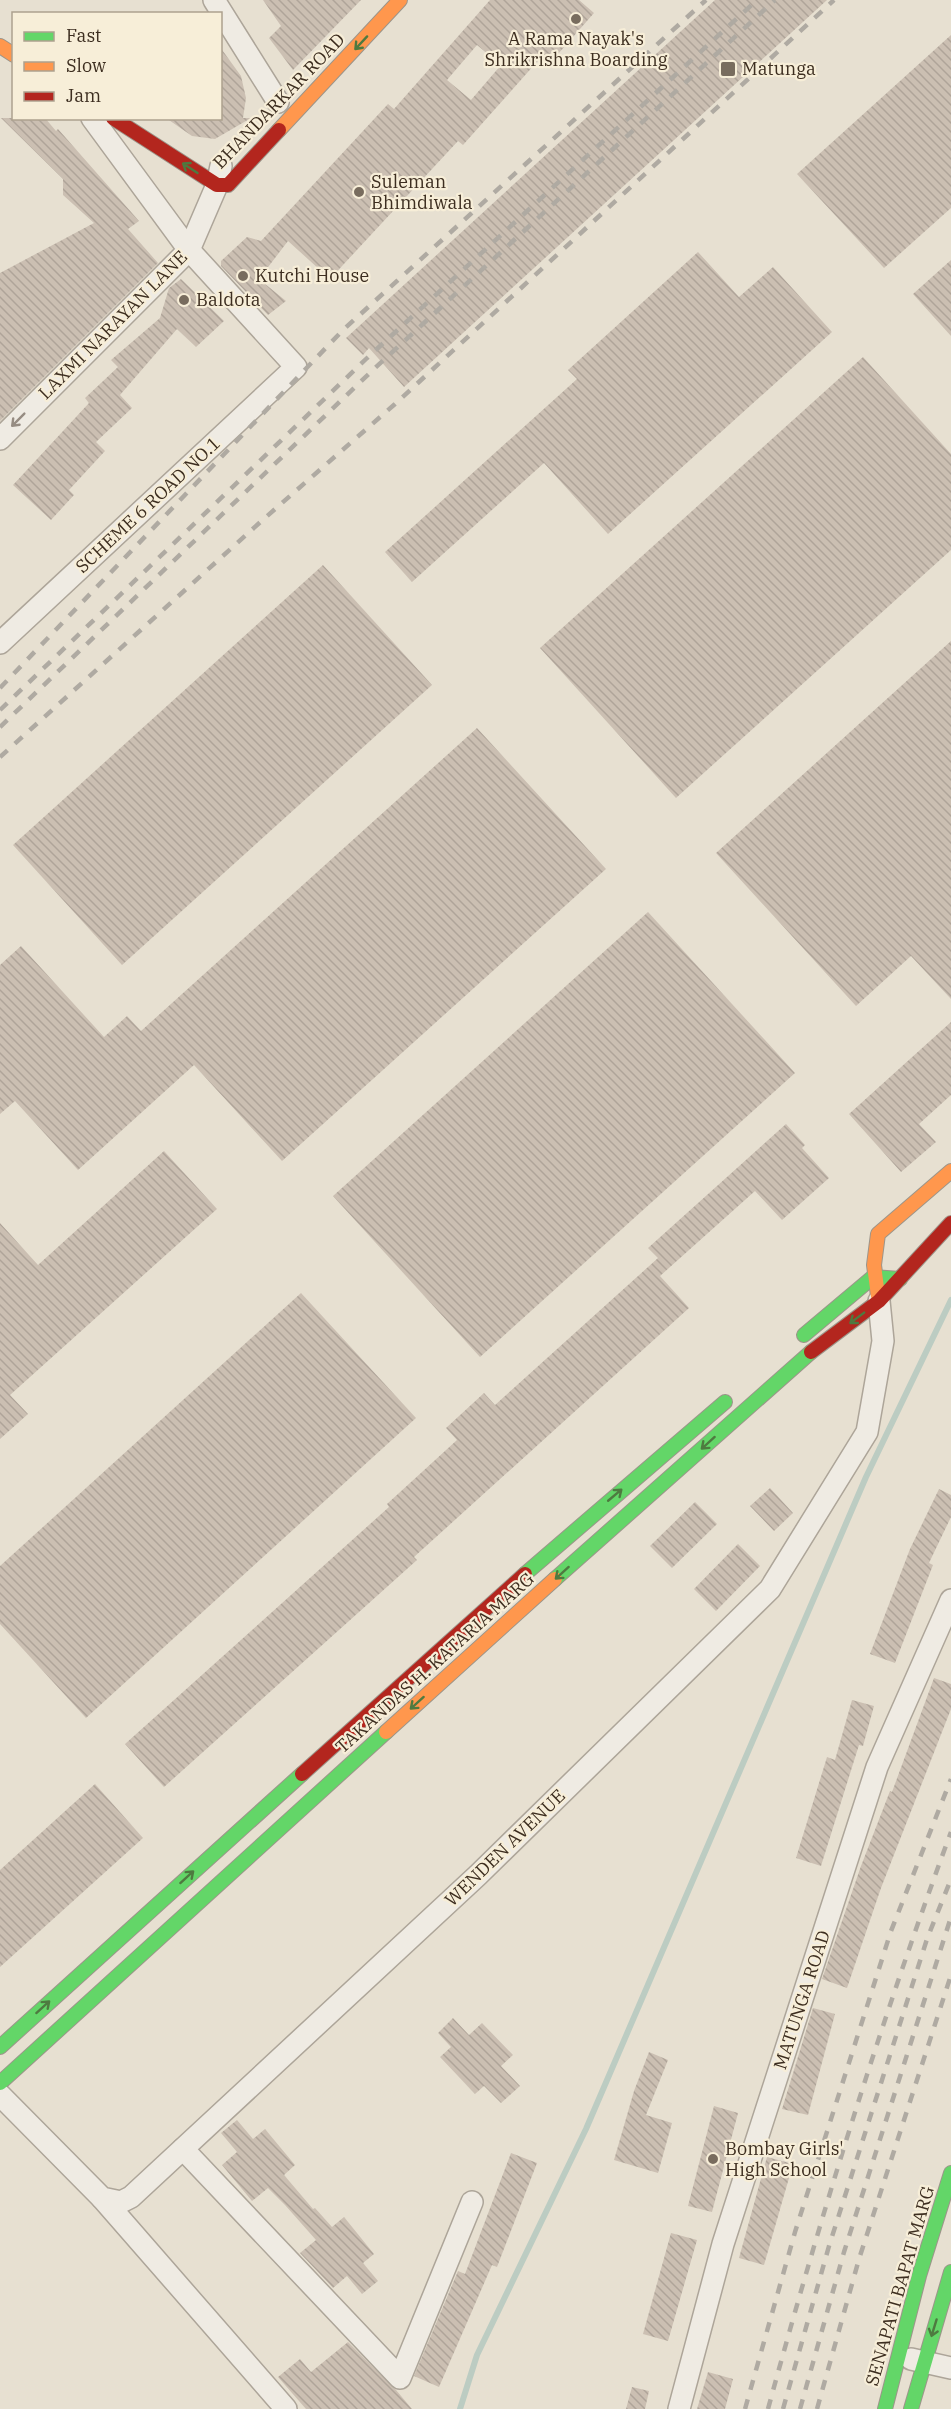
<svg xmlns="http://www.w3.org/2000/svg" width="951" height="2409" font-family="'IBM Plex Serif',serif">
<defs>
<pattern id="building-back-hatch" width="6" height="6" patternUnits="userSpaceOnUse" patternTransform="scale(1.5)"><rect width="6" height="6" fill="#cbbfb2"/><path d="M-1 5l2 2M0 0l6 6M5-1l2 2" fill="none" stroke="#afa499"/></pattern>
</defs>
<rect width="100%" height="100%" fill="#e7e0d1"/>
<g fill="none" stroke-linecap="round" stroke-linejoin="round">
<polyline stroke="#bcccc2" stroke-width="6" points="460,2409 477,2355 586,2129 866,1477 951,1300"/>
</g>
<g fill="url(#building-back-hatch)" fill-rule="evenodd">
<polygon points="263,0 361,0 293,70 269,38 281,26"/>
<path d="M490,0H579L594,13L551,62L543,55L463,145L458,141L330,279L288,241L259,279L286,301L268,315L221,266V261L247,237L261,241L388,104L394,109ZM477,45L501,65L471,100L447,80Z"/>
<polygon points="715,0 827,0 404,387 369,348 363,355 346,338"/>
<polygon points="951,35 951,208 884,268 797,174"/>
<polygon points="220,47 241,76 246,98 243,118 251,118 215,139 192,136 166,118 220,118"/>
<polygon points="1,118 45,118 56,131 58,129 139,221 128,229 158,263 0,421 0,273 94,223 63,195 63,179"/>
<polygon points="698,252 739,297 773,267 832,332 608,534 544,463 412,582 385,552 577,379 568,370"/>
<polygon points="951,260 951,336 913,294"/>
<polygon points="181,279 224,321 196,347 177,329 120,395 132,408 96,442 105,451 69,490 74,495 51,520 13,485 89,403 85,398 118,367 111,360 160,318 169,288"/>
<polygon points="863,357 951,454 951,550 676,798 540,648"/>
<polygon points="323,565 432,685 122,965 13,845"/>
<polygon points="951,641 951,999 911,956 856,1006 716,853"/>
<polygon points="477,728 606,869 282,1161 194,1065 78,1170 15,1101 0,1114 0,965 21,946 104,1037 127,1016 141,1031"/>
<polygon points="648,912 795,1073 480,1357 333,1196"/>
<polygon points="951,1022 951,1095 919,1124 936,1142 901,1172 849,1114"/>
<polygon points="786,1124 805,1145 802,1148 829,1178 782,1220 755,1191 660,1276 689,1308 414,1557 417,1560 164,1787 125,1744 389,1507 387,1504 457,1440 446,1428 484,1393 495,1405 658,1258 648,1248"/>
<polygon points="164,1151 217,1209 10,1395 28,1414 0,1439 0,1223 38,1265"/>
<polygon points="301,1293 416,1418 86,1718 0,1624 0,1566"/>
<polygon points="770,1488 793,1513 774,1531 750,1506"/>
<polygon points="939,1489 951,1495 951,1517 929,1563 933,1565 895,1663 870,1654 910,1549"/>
<polygon points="695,1502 717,1524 672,1568 650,1546"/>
<polygon points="738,1544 760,1566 716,1611 694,1589"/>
<polygon points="934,1678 951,1684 951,1709 881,1888 847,1988 822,1979 861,1866 890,1791 892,1792"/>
<polygon points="852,1700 874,1706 863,1746 859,1745 821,1866 796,1858 827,1757 835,1760"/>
<polygon points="95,1784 143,1838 0,1967 0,1870"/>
<polygon points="813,2008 835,2014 808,2115 782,2109"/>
<polygon points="453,2018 469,2035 482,2023 513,2055 501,2066 520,2086 501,2103 484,2086 475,2094 440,2057 451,2047 438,2033"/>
<polygon points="649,2052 668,2060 646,2115 672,2123 658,2173 614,2160 634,2091"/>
<polygon points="714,2106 738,2113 712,2212 688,2206"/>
<polygon points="237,2120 253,2139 265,2129 295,2165 284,2175 313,2209 315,2208 332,2227 344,2217 374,2254 363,2263 378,2281 362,2294 347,2276 333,2288 300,2253 316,2240 285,2205 268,2188 252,2201 222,2165 237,2152 221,2133"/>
<polygon points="511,2153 537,2163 497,2267 492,2265 439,2387 414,2376 458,2271 465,2274"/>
<polygon points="767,2157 793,2164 764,2265 739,2258"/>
<polygon points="671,2233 697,2240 668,2341 643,2334"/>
<polygon points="348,2342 396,2390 412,2409 306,2409 278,2377 300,2359 311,2372"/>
<polygon points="708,2372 733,2379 725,2409 697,2409"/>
<polygon points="632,2387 649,2391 645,2409 626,2409"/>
</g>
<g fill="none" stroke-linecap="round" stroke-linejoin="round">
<defs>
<g id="street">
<polyline points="214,0 278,102"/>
<polyline points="0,439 189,250 217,185 221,166"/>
<polyline points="0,643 296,367 189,250 92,118"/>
<polyline points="0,2095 102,2198 121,2202 131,2197 478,1875 770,1589 867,1432 883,1341 879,1301"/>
<polyline points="183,2149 400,2378 472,2202"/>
<polyline points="102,2198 286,2409"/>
<polyline points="911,2359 951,2368"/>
<polyline points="679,2409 723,2244 877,1767 951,1600"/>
</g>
<g id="fast">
<polyline points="804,1335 873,1277 900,1279"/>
<polyline points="525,1574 725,1402"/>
<polyline points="555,1579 811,1352"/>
<polyline points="0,2047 302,1774"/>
<polyline points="0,2083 386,1732"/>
<polyline points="885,2409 919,2276 951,2173"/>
<polyline points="911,2409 951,2272"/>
</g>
<g id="slow">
<polyline points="0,46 14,55"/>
<polyline points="279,130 400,0"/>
<polyline points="878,1296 874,1265 878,1234 951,1171"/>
<polyline points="386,1732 555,1579"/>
</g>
<g id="jam">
<polyline points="113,118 217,185 228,185 279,130"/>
<polyline points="811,1352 879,1301 951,1223"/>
<polyline points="302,1774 525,1574"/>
</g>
</defs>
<use href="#street" stroke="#ada599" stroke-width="24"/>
<use href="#fast" stroke="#9c958a" stroke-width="16"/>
<use href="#slow" stroke="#9c958a" stroke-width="16"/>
<use href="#jam" stroke="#9c958a" stroke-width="16"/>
<use href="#street" stroke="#efebe3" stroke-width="21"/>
<use href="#fast" stroke="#63d668" stroke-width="14"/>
<use href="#slow" stroke="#ff974d" stroke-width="14"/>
<use href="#jam" stroke="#b3261e" stroke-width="14"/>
<g stroke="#afaaa2" stroke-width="4.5" stroke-dasharray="10 10" stroke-linecap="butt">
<polyline points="0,688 343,330 706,0"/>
<polyline points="0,710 366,359 757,0"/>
<polyline points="0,727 375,368 775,0"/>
<polyline points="0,757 266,517 395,404 834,0"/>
<polyline points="745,2409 795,2232 891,1931 951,1779"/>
<path d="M768,2409C821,2214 881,2021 951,1832"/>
<polyline points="783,2409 829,2246 927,1939 951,1879"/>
<polyline points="800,2409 844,2252 951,1917"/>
<polyline points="817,2409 859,2259 951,1975"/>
</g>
</g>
<defs><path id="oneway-shaft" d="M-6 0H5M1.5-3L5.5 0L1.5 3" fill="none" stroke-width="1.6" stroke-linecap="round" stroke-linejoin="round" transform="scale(1.5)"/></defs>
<g stroke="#4e7a40">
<use href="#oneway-shaft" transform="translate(361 43) rotate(133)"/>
<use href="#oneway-shaft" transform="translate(190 168) rotate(-147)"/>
<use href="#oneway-shaft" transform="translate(857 1318) rotate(143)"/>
<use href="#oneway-shaft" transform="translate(708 1443) rotate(138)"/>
<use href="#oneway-shaft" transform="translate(615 1495) rotate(-40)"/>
<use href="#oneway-shaft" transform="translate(562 1573) rotate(138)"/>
<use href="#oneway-shaft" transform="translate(417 1703) rotate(138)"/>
<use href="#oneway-shaft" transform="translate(187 1877) rotate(-42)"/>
<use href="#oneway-shaft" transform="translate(43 2007) rotate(-42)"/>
<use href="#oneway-shaft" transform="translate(934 2328) rotate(107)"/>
</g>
<use stroke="#968c82" href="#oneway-shaft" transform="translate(18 420) rotate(135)"/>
<g fill="#786c5e" stroke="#f7eed8" stroke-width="2">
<circle cx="576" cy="19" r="6"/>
<rect x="720" y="61" width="16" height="16" rx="3"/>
<circle cx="359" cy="192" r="6"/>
<circle cx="243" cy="276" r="6"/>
<circle cx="184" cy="300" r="6"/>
<circle cx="713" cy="2159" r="6"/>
</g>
<g text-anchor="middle" stroke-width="4.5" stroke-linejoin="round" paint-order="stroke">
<g font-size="18" fill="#3d2e20" stroke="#f7eed8" text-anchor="start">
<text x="576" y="45" text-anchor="middle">A Rama Nayak's<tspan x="576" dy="21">Shrikrishna Boarding</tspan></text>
<text x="742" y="75">Matunga</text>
<text x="371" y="188">Suleman<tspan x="371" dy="21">Bhimdiwala</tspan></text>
<text x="255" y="282">Kutchi House</text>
<text x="196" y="306">Baldota</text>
<text x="725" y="2155">Bombay Girls'<tspan x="725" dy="21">High School</tspan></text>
</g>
<g font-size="18" fill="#3d2e20" stroke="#f7eed8">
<text transform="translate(279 101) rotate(-46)" y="6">BHANDARKAR ROAD</text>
<text transform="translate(113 325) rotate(-45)" y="6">LAXMI NARAYAN LANE</text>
<text transform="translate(148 505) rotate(-43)" y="6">SCHEME 6 ROAD NO.1</text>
<text transform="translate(435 1663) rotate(-42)" y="6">TAKANDAS H. KATARIA MARG</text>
<text transform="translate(505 1848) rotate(-44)" y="6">WENDEN AVENUE</text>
<text transform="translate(802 2000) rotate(-72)" y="6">MATUNGA ROAD</text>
<text transform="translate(900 2286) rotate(-74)" y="6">SENAPATI BAPAT MARG</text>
</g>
</g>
<rect x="12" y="12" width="210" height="108" fill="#f7eed8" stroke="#ada18e" stroke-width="1.5"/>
<rect x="24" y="32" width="30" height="9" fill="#63d668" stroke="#ada18e" stroke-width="1.5"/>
<text x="66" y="42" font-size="18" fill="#3d2e20">Fast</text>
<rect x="24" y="62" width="30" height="9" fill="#ff974d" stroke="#ada18e" stroke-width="1.5"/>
<text x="66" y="72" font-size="18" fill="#3d2e20">Slow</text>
<rect x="24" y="92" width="30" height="9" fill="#b3261e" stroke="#ada18e" stroke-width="1.5"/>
<text x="66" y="102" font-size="18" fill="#3d2e20">Jam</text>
</svg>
